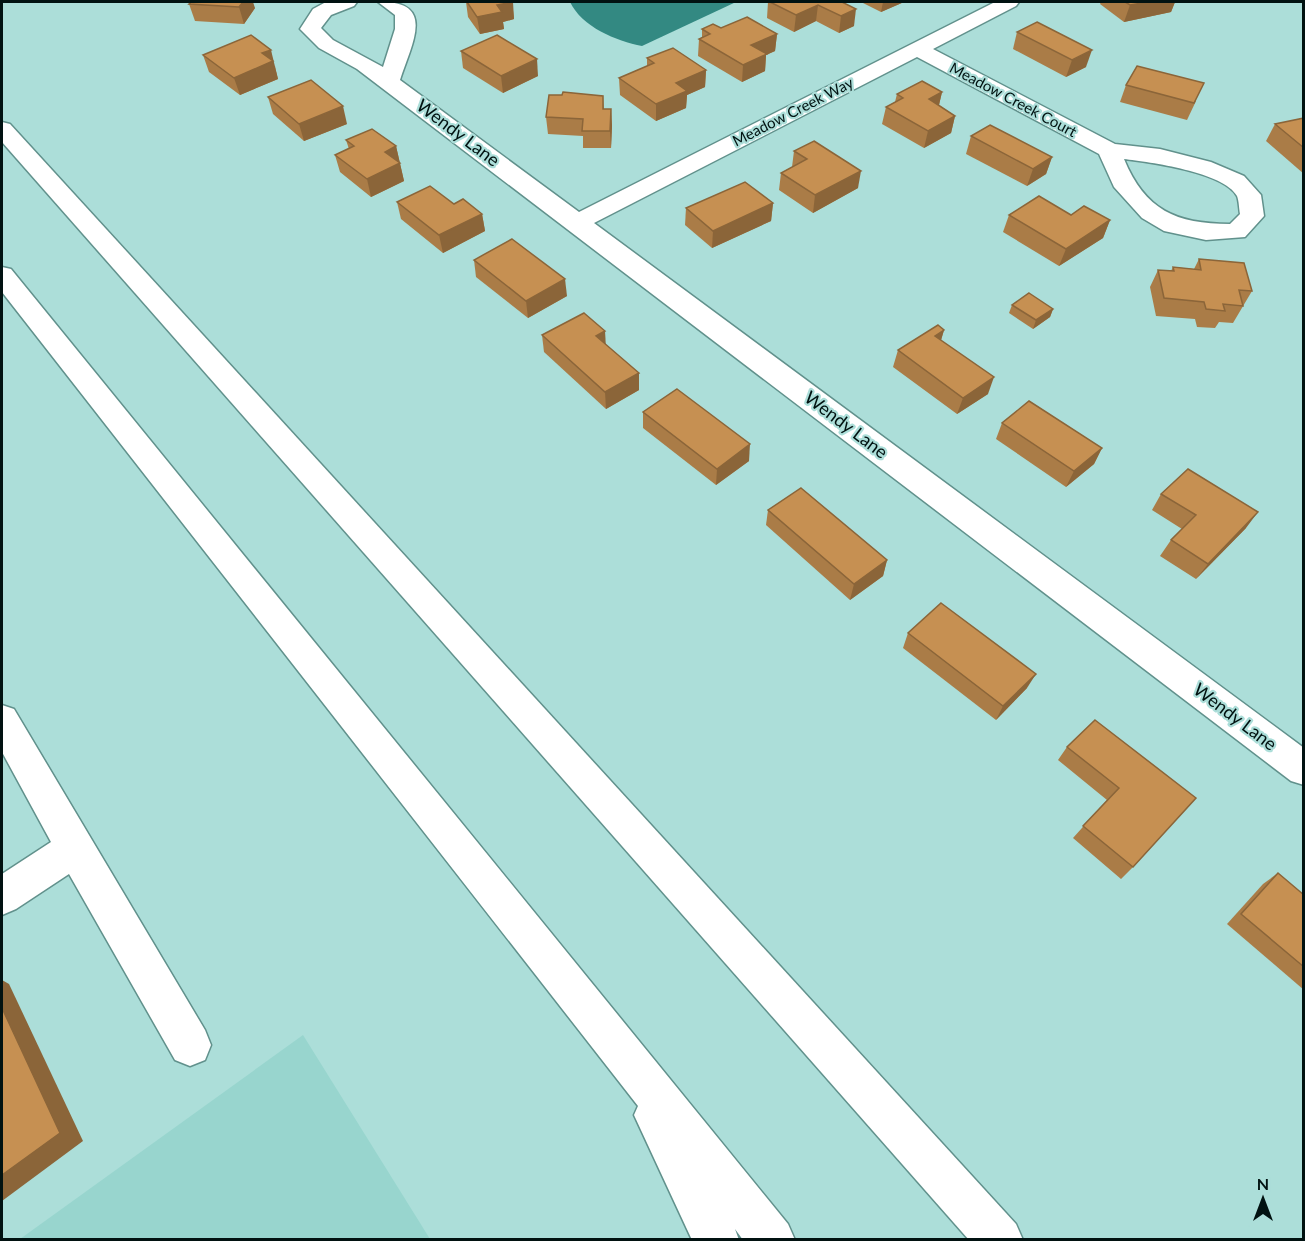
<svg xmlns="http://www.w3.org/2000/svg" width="1305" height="1241" font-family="Lato,sans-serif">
<rect width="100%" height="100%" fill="#acded9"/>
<polygon fill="#98d5ce" points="303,1035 430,1239 20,1239"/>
<path fill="#338982" d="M570,2H736L642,46C616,41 582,27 570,2Z"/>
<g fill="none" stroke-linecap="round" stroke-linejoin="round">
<defs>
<g id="minor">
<path d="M326,2H357L354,6L331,15L321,28L333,40L383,67L395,29V15L378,2C438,0 411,45 400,80L579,212L995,2H1019L1016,6L933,49L1115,144L1160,149L1211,162L1244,176L1261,195L1264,216L1245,237L1206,240L1164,231L1142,218L1114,187L1099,154L917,57L594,223L1304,748V785L1291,781L357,69L319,48L300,29L313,9ZM1124,159C1149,162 1224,172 1237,196C1239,201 1239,209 1240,214L1230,224C1176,224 1145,210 1124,159Z"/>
<polygon points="2,705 14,709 205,1030 211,1045 205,1060 190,1066 175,1060 69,874 16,909 2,915 2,874 51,842 2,752"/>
</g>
<g id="highway">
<polygon points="2,122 10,124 1016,1224 1023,1240 969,1240 2,142"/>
<polygon points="2,267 11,269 788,1224 795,1240 743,1240 735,1229 739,1240 692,1240 634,1115 638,1106 2,292"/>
</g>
</defs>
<use href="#minor" stroke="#61918c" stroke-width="3"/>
<use href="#highway" stroke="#61918c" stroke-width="3"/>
<use href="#minor" fill="#fff" fill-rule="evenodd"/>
<use href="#highway" fill="#fff" fill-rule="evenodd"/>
</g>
<g fill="#aa7c47">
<polygon points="466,2 512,2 514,19 503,22 504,29 480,34 468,17"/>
<polygon points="768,2 842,2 854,26 839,33 816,21 794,32 767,18"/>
<polygon points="861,2 904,2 881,12"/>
<polygon points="1101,2 1175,2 1171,12 1124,22 1100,4"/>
<polygon points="1234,2 1295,2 1294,3 1235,3"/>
<polygon points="189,4 255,8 244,24 195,21"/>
<polygon points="702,29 777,34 775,51 766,55 765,71 742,82 698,56 699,39 702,37"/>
<polygon points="1017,32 1086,67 1066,77 1013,49"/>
<polygon points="461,51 538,76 503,93 463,68"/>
<polygon points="203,55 276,67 275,67 278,79 240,95 209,72"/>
<polygon points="647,58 706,70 705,87 687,95 686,108 656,121 620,95 619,78 647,66"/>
<polygon points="1126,85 1196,101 1187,120 1120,102"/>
<polygon points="942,92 939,105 955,116 951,133 924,148 882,124 886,107 895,102 897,94"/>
<polygon points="603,96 604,109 611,109 612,126 611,148 583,148 583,136 548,134 546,117"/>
<polygon points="268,97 347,124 304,141 273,114"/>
<polygon points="1304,118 1304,174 1266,141 1275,124"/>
<polygon points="971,136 1052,157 1046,174 1027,186 966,154"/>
<polygon points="346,140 396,146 404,181 371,197 340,172 335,155 349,149"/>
<polygon points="794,151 858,188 813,213 779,190 781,173 792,167"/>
<polygon points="397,202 454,204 482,214 485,231 443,253 401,219"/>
<polygon points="773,203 771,221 712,248 685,225 686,208"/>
<polygon points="1009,215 1071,215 1110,220 1103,238 1059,266 1003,232"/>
<polygon points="1199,259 1252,291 1233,323 1219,322 1215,328 1197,327 1195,319 1156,316 1150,287 1158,270 1171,271 1173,267 1194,269"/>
<polygon points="474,260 567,296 528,318 476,277"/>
<polygon points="1012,305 1053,309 1050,317 1033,329 1009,313"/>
<polygon points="944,330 941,340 988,394 957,414 893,367 898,350"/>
<polygon points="542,335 606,345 639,373 639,390 606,409 544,352"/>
<polygon points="643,412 749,461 716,485 643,428"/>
<polygon points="1002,423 1102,448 1094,464 1066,487 996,439"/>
<polygon points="1161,494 1246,528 1196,579 1160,556 1171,540 1182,529 1152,510"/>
<polygon points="768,510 887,560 883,576 850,600 766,525"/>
<polygon points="908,633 1027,688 996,720 903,648"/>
<polygon points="1067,747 1196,798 1133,867 1121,879 1073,838 1107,800 1058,760"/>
<polygon points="1278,873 1304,895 1304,990 1227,924 1263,884"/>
</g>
<g fill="#8b6539">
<polygon points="241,2 253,2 255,8 244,24 239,7"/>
<polygon points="513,2 514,19 503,22 504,29 480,34 477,17 497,5"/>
<polygon points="883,2 904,2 881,12"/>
<polygon points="1148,2 1175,2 1171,12 1124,22 1130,5"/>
<polygon points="818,5 816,21 794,32 796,15"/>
<polygon points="856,9 854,26 839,33 841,16"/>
<polygon points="777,34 775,51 766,55 765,71 742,82 743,65 751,45"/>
<polygon points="271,50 278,79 240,95 234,78 262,53"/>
<polygon points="1092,50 1086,67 1066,77 1072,60"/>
<polygon points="537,59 538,76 503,93 501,76"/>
<polygon points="706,70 705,87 687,95 686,108 656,121 656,104 676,83"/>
<polygon points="942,92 938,109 929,99"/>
<polygon points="343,106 347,124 304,141 299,124"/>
<polygon points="611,109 612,126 611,148 610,131"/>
<polygon points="955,116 951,133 924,148 928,131"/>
<polygon points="396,146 404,181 371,197 367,179 385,152"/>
<polygon points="1052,157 1046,174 1027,186 1033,169"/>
<polygon points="861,171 858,188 813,213 815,195"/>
<polygon points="773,203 771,221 712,248 713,231"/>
<polygon points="482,214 485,231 443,253 439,235"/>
<polygon points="1110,220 1103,238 1059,266 1066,249"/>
<polygon points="565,279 567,296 528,318 526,301"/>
<polygon points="1053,309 1050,317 1033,329 1036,320"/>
<polygon points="944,330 939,347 935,336"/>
<polygon points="605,331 606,348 596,336"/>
<polygon points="639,373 639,390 606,409 605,392"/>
<polygon points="994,377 988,394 957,414 963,398"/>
<polygon points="750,444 749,461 716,485 717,469"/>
<polygon points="1102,448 1094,464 1066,487 1074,471"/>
<polygon points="1258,512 1246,528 1196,579 1208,564"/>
<polygon points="887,560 883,576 850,600 854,584"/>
<polygon points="1036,674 1027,688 996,720 1003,706"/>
<polygon points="2,980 9,984 83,1141 2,1201"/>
</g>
<g fill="#c69052" stroke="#8b6539" stroke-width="1.5">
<polygon points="191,2 243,2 239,7 189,4"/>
<polygon points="467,2 513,2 497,5 502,12 477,17"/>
<polygon points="770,2 842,2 856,9 841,16 818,5 796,15"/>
<polygon points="1125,2 1148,2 1130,5"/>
<polygon points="747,17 777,34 751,45 767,54 743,65 699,39 710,34 702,29 713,24 721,28"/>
<polygon points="1037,22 1092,50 1072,60 1017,32"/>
<polygon points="251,35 271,50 262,53 273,61 234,78 203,55"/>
<polygon points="497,35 537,59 501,76 461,51"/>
<polygon points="673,48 706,70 676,83 687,91 656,104 619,78 654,63 647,58"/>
<polygon points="1137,66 1204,83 1194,103 1126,85"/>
<polygon points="311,80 343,106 299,124 268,97"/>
<polygon points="922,81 942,92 929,99 955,116 928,131 886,107 903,98 897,94"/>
<polygon points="563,92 603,96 603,109 611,109 610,131 582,131 583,119 546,117 549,95 562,95"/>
<polygon points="1304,118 1304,148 1275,124"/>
<polygon points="990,125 1052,157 1033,169 971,136"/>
<polygon points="372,129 396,146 385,152 400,163 367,179 335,155 354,146 346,140"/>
<polygon points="814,141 861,171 815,195 781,173 807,159 794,151"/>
<polygon points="745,182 773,203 713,231 686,208"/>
<polygon points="430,186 454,204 463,199 482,214 439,235 397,202"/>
<polygon points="1039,196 1071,215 1084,206 1110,220 1066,249 1009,215"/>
<polygon points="512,239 565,279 526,301 474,260"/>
<polygon points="1199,259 1244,263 1252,291 1239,290 1243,306 1223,304 1225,311 1206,309 1204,302 1164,298 1158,270 1174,271 1173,267 1201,270"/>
<polygon points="1029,293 1053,309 1036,320 1012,305"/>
<polygon points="584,313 605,331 596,336 639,373 605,392 542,335"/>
<polygon points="938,325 944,330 935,336 994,377 963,398 898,350"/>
<polygon points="677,389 750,444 717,469 643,412"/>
<polygon points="1029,401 1102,448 1074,471 1002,423"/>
<polygon points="1188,469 1258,512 1208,564 1171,540 1196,515 1161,494"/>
<polygon points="801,488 887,560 854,584 768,510"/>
<polygon points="941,603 1036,674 1003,706 908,633"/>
<polygon points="1095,720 1196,798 1133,867 1083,826 1119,788 1067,747"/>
<polygon points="1278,873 1304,895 1304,967 1241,914"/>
<polygon points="2,1008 60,1133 2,1175"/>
</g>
<g text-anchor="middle" stroke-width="4.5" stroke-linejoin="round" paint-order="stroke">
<g font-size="15" fill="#011211" stroke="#acded9">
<text transform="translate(1013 100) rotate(28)" y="5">Meadow Creek Court</text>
<text transform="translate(793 112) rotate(-27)" y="5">Meadow Creek Way</text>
</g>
<g font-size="18" fill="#011211" stroke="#acded9">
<text transform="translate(458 133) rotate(37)" y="6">Wendy Lane</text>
<text transform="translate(846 425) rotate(37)" y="6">Wendy Lane</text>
<text transform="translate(1235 717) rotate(37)" y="6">Wendy Lane</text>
</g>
</g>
<rect width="1305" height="1241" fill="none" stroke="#011211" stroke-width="6"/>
<g transform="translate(1263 1199)" stroke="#acded9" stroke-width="4.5" paint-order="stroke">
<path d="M0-4.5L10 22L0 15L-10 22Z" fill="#011211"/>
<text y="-9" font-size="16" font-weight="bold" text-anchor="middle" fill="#011211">N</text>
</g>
</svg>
